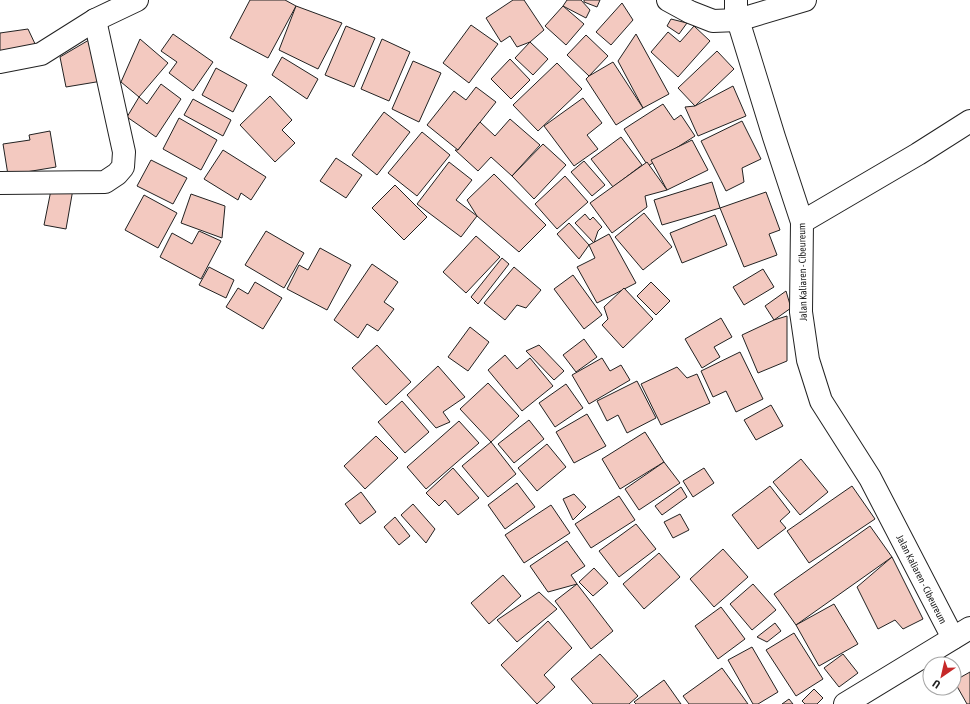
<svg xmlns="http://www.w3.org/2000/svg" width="970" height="704" font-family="'Asap Condensed',sans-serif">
<rect width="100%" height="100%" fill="#fff"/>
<g fill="#f3c9c0" stroke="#222">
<polygon points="250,0 285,0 296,6 268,58 230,38"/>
<polygon points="513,0 524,0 544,30 530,42 517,47 510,36 501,42 486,18"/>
<polygon points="567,0 581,0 590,10 586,18 563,6"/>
<polygon points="584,0 600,0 597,7 584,2"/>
<polygon points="622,3 633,20 611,45 596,32"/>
<polygon points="296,6 342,23 318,69 279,50"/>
<polygon points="563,6 584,24 566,45 545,26"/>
<polygon points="671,19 687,23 679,34 667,26"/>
<polygon points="471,25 498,44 469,83 443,63"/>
<polygon points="346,26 375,38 354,87 325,75"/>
<polygon points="694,26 710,41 678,77 651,52 668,32 680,42"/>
<polygon points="28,29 37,48 0,54 0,33"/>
<polygon points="173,34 213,62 193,91 169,73 177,62 161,51"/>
<polygon points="636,34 669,94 643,108 618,61"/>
<polygon points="586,35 608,56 589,76 567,55"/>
<polygon points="94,37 102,81 66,87 60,57"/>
<polygon points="140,39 168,63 139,97 121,82"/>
<polygon points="382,39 410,52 389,101 361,89"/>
<polygon points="530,42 548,59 533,75 515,58"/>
<polygon points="717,51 734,69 695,106 678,88"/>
<polygon points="282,57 318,79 307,99 272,75"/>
<polygon points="510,59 530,80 511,99 491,79"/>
<polygon points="413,61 441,73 419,122 392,109"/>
<polygon points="613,62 643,108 616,125 586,79 589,76"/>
<polygon points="557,63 582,89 538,131 513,105"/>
<polygon points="216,68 247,85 233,112 202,95"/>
<polygon points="161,84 181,99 156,137 127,117 139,97 147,104"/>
<polygon points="733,86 746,116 698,136 685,107 695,106"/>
<polygon points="476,87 496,102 458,150 427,125 454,91 466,100"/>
<polygon points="270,96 292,120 282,130 295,143 275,162 240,125"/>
<polygon points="583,98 602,123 587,135 598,149 574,166 544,126"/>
<polygon points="193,99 231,120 223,136 184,115"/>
<polygon points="663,104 674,120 681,115 695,136 648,166 624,129"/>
<polygon points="384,112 410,132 377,175 352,155"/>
<polygon points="179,118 217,140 201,170 163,149"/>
<polygon points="510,119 540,145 512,176 491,157 478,171 455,150 458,150 480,122 495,136"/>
<polygon points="742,121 761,159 742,168 744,182 726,191 701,141"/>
<polygon points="50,131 56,167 8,175 3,144 30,140 29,135"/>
<polygon points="422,132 450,155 417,196 388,173"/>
<polygon points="621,137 642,165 613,187 591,159"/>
<polygon points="692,140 708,170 667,190 651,160"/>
<polygon points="543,144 566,165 534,199 512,176"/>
<polygon points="223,150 266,177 251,200 241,193 238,200 204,179"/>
<polygon points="336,158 362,175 346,198 320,181"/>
<polygon points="151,160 187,178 173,204 137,186"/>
<polygon points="584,161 605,185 592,196 571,172"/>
<polygon points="449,162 472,180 456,200 477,216 461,237 417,204"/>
<polygon points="647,162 667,190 645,196 647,207 612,233 590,203"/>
<polygon points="494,174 546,225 519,252 477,216 467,200"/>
<polygon points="565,176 588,202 557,229 535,204"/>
<polygon points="712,182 720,208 662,225 654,200"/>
<polygon points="52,185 73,189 66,229 44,225"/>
<polygon points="395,185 427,217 404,240 372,208"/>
<polygon points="766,192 780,230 769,234 777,255 744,267 720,208"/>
<polygon points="191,194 225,206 222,238 181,223"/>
<polygon points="144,195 177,213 158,248 125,230"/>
<polygon points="644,213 672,247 643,270 615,237"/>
<polygon points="585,214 590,220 593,217 602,227 598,231 594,243 575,223"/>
<polygon points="715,215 727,245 682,263 670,233"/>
<polygon points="569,223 589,245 579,259 557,234"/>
<polygon points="199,231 221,241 201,279 160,257 172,233 192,244"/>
<polygon points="266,231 304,253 284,288 245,265"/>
<polygon points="609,234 636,283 597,303 577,267 595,258 589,245"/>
<polygon points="476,236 500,257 466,293 443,272"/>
<polygon points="320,248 351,265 327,310 287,289 299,265 308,270"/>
<polygon points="502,258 509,264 478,304 471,297"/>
<polygon points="372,264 398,282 384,302 394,309 378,331 367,324 358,338 334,320"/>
<polygon points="209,267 234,280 226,298 199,285"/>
<polygon points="514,267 541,290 526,308 517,305 505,320 484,303"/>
<polygon points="763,269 774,287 744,305 733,287"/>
<polygon points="573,275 602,315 584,329 554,289"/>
<polygon points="255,282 282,298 263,329 226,307 238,288 248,294"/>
<polygon points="651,282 670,301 656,315 637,296"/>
<polygon points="624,288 653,319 623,348 602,325 608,319 604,307"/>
<polygon points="786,291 791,308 774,320 765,306"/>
<polygon points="787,316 787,361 758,373 742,335 774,320"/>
<polygon points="721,318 732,337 714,347 720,357 702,368 685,339"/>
<polygon points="470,327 489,342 468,371 448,357"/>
<polygon points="584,339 597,357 576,372 563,355"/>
<polygon points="377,345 411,382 386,405 352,368"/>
<polygon points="539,345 564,371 554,380 526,351"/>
<polygon points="740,352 763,399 736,412 726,391 713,397 701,371"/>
<polygon points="505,355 517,369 530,358 553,386 522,411 488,370"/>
<polygon points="602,358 610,371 621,365 630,380 589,404 572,375"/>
<polygon points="438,366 465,397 443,412 450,422 436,428 407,395"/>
<polygon points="677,367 687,378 697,374 710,403 661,425 641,384"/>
<polygon points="637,381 656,418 627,433 618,415 607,421 597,401"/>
<polygon points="488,383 519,416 491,442 460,409"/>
<polygon points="566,384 583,408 555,427 539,403"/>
<polygon points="402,401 429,432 405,453 378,422"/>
<polygon points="771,405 783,426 756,440 744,420"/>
<polygon points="587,414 606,446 574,463 556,432"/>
<polygon points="529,420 544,439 514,463 498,444"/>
<polygon points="459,421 479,443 426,489 407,467"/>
<polygon points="645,432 664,462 620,489 602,459"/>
<polygon points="376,436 398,458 365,489 344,466"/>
<polygon points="491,442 516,474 488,497 462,466"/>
<polygon points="547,444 566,467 537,491 518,468"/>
<polygon points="801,459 828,492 800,515 773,482"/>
<polygon points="664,462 680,483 639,510 625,489"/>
<polygon points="453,468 479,498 458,515 445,500 439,506 426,493"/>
<polygon points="704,468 714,483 693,497 683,481"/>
<polygon points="517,483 535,507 505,529 488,505"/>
<polygon points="770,486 790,512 780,521 786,528 758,549 732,515"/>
<polygon points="852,486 875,519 809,563 787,531"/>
<polygon points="681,487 687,497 662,515 655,506"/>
<polygon points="361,492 376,512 360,524 345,504"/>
<polygon points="574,494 586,507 573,520 563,499"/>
<polygon points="619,496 635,520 591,548 575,524"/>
<polygon points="413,504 435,529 426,543 401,515"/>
<polygon points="551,505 570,533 524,563 505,535"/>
<polygon points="680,514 689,530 673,538 664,522"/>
<polygon points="395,517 410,536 399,545 384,527"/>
<polygon points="636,524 656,549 619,577 599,551"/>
<polygon points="870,526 892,557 796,625 774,594"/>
<polygon points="567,541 585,566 571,575 577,584 548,592 530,566"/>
<polygon points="723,549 748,577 714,607 690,579"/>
<polygon points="659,553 680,577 644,609 623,584"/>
<polygon points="892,557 923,619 903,629 895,620 878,629 857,587"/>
<polygon points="594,568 608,583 593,596 579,582"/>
<polygon points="503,575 521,596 489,624 471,603"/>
<polygon points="577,584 613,631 591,649 555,601"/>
<polygon points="753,584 776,610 752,630 730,604"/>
<polygon points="539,592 557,609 517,642 497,620"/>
<polygon points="834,604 858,644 819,666 796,625"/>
<polygon points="721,607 745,639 718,659 695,626"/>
<polygon points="548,621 572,648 544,675 555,687 537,704 501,665"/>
<polygon points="775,623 781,631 767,642 757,637"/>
<polygon points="794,633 823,679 796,696 766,650"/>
<polygon points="752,647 778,692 758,704 753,704 728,660"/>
<polygon points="600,654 638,696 629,704 593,704 571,679"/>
<polygon points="843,654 858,673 839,687 824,668"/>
<polygon points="722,668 748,704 689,704 683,696"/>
<polygon points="970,672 970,704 967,704 954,681"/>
<polygon points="664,680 681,704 636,704 634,702"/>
<polygon points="814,689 823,698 817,704 805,704 802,701"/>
<polygon points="789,699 793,704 782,704"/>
</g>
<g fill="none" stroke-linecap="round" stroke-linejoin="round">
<defs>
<g id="minor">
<polyline points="668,0 690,12 713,21 738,20 805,0"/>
<polyline points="736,0 736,14 738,20 774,137 802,222 801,312 808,360 821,401 870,478 953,638"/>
<polyline points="0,62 41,54 95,20 137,0"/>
<polyline points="0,183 105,182 117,174 123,167 124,152 95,20"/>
<polyline points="802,222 918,154 970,121"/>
<polyline points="845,704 970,628"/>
</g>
</defs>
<use href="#minor" stroke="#222" stroke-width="24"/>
<use href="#minor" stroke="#fff" stroke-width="22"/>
</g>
<g text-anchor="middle" stroke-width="3" stroke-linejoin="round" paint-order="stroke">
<g font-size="10" fill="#222" stroke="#fff">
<text transform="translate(802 272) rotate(-91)" y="4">Jalan Kaliaren - Cibeureum</text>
<text transform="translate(922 579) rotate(63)" y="4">Jalan Kaliaren - Cibeureum</text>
</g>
</g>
<g transform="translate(942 676) rotate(214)"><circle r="19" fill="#ffffff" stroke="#a7a7a7"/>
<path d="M0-3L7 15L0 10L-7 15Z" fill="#c62828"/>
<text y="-6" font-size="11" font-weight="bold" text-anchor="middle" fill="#222222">U</text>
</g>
</svg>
